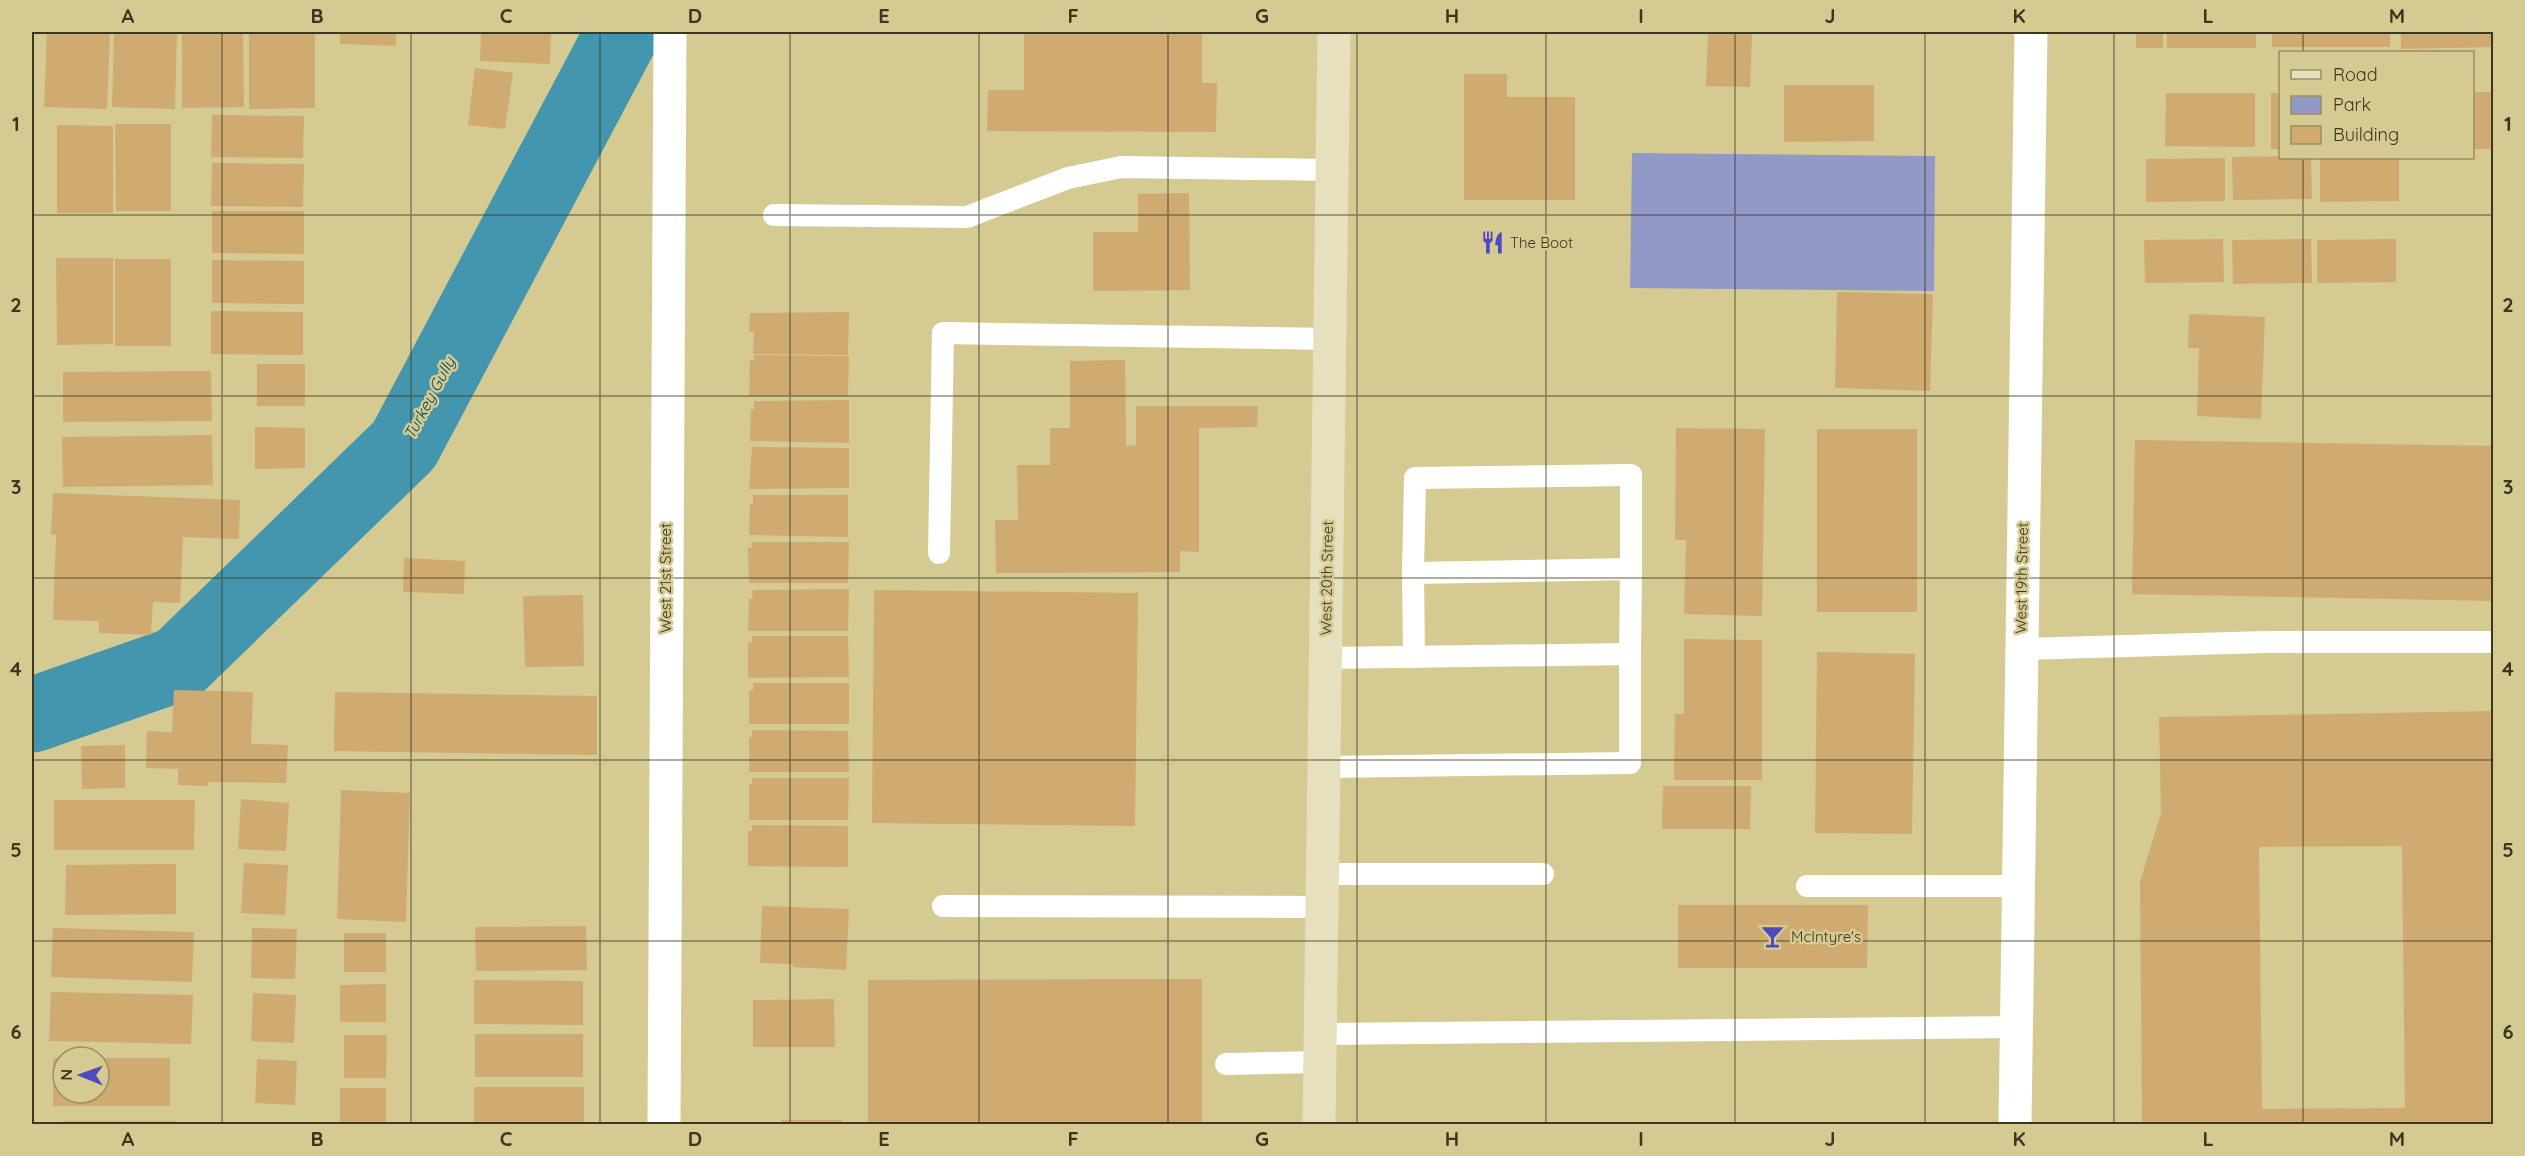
<svg xmlns="http://www.w3.org/2000/svg" width="2525" height="1156" font-family="Quicksand,sans-serif">
<rect width="100%" height="100%" fill="#d5ca92"/>
<polygon fill="#9399c6" points="1632,153 1935,156 1934,291 1630,288"/>
<g fill="none" stroke-linecap="round" stroke-linejoin="round">
<polyline stroke="#4396ad" stroke-width="75" points="32,715 178,664 404,445 623,32"/>
</g>
<g fill="#cfab71" fill-rule="evenodd">
<polygon points="47,32 110,32 107,109 44,107"/>
<polygon points="114,32 177,32 175,109 112,107"/>
<polygon points="182,32 243,32 244,107 182,108"/>
<polygon points="249,32 315,32 315,108 249,109"/>
<polygon points="340,32 396,32 396,46 340,44"/>
<polygon points="481,32 551,32 550,64 480,61"/>
<polygon points="1024,32 1202,32 1202,83 1217,83 1216,132 987,131 988,90 1024,90"/>
<polygon points="1708,32 1752,32 1750,87 1706,86"/>
<rect x="2136" y="32" width="27" height="16"/>
<rect x="2167" y="32" width="89" height="16"/>
<rect x="2272" y="32" width="118" height="15"/>
<polygon points="2401,32 2494,32 2494,47 2401,49"/>
<polygon points="475,68 513,73 505,129 468,125"/>
<polygon points="1464,74 1507,74 1507,97 1575,97 1575,200 1464,200"/>
<polygon points="1784,85 1874,85 1874,141 1784,142"/>
<rect x="2472" y="92" width="22" height="57"/>
<polygon points="2166,93 2255,93 2255,147 2165,146"/>
<rect x="2271" y="93" width="9" height="56"/>
<polygon points="212,115 304,116 303,158 211,157"/>
<polygon points="115,124 171,124 171,211 116,211"/>
<polygon points="57,125 113,126 113,213 57,213"/>
<polygon points="2280,156 2311,158 2312,199 2233,200 2232,157"/>
<polygon points="2225,158 2225,201 2146,202 2146,159"/>
<polygon points="2320,158 2399,158 2399,201 2320,202"/>
<polygon points="212,163 304,164 303,207 211,206"/>
<polygon points="1189,193 1190,290 1093,291 1093,232 1138,232 1138,194"/>
<polygon points="212,211 304,211 304,254 212,253"/>
<polygon points="2223,239 2224,282 2145,283 2144,240"/>
<polygon points="2311,239 2312,283 2233,284 2232,240"/>
<polygon points="2396,239 2396,282 2317,283 2317,240"/>
<polygon points="56,258 113,258 113,344 57,345"/>
<rect x="115" y="259" width="56" height="87"/>
<polygon points="212,260 304,261 304,304 212,303"/>
<polygon points="1837,292 1933,294 1930,391 1835,388"/>
<polygon points="211,311 303,312 303,355 211,354"/>
<polygon points="849,312 848,355 753,354 754,332 749,332 750,313"/>
<polygon points="2189,314 2265,317 2261,419 2197,416 2199,348 2188,348"/>
<polygon points="754,355 849,356 848,396 749,396 750,360 754,360"/>
<polygon points="1125,360 1126,446 1136,445 1136,406 1258,406 1257,427 1199,428 1199,552 1180,551 1180,572 996,573 995,520 1018,520 1017,465 1050,465 1050,428 1070,428 1070,361"/>
<rect x="257" y="364" width="48" height="42"/>
<polygon points="211,371 212,421 63,422 63,372"/>
<polygon points="849,400 849,443 750,441 751,410 754,409 754,401"/>
<polygon points="255,427 305,428 305,468 255,469"/>
<polygon points="1676,428 1765,429 1762,616 1684,614 1686,540 1675,540"/>
<rect x="1817" y="429" width="100" height="183"/>
<polygon points="212,435 213,485 63,487 62,437"/>
<polygon points="2135,440 2494,446 2494,601 2132,594"/>
<polygon points="752,447 849,448 849,488 749,489"/>
<polygon points="53,493 240,500 239,539 183,537 180,603 153,602 151,635 99,633 99,621 53,620 56,535 51,534"/>
<polygon points="753,495 848,495 848,537 749,535 750,504 753,504"/>
<polygon points="751,542 849,542 848,583 749,583 748,548 752,548"/>
<polygon points="404,558 465,561 464,594 403,592"/>
<polygon points="849,589 848,631 748,631 749,598 752,599 753,590"/>
<polygon points="874,590 1138,593 1135,826 872,823"/>
<polygon points="583,595 584,666 525,667 523,596"/>
<polygon points="752,636 848,636 849,677 748,678 748,642 752,642"/>
<polygon points="1684,639 1762,640 1762,780 1674,780 1675,714 1684,714"/>
<polygon points="1817,652 1915,654 1912,834 1815,833"/>
<polygon points="753,683 849,683 849,724 749,724 749,691 753,690"/>
<polygon points="174,690 253,692 251,744 288,745 286,783 208,782 208,786 178,785 178,769 146,768 147,731 172,732"/>
<polygon points="335,692 597,696 597,755 334,751"/>
<path d="M2494,711V1124H2142L2140,882L2161,813L2159,717ZM2402,846L2405,1108L2262,1109L2259,847Z"/>
<polygon points="752,730 848,731 849,772 749,772 749,737 752,737"/>
<polygon points="125,745 125,788 82,789 81,746"/>
<polygon points="752,778 849,778 848,820 749,820 749,784 752,784"/>
<polygon points="1663,786 1751,786 1750,829 1662,829"/>
<polygon points="341,790 410,793 406,922 337,919"/>
<polygon points="241,799 289,803 286,851 238,849"/>
<polygon points="54,800 195,800 194,850 54,850"/>
<polygon points="752,825 848,826 848,867 748,866 748,831 752,831"/>
<polygon points="244,863 288,865 285,915 241,913"/>
<polygon points="176,864 176,914 65,915 66,865"/>
<polygon points="1678,905 1868,905 1867,968 1678,968"/>
<polygon points="762,906 849,909 846,970 793,967 793,964 760,963"/>
<polygon points="586,926 587,970 476,971 475,927"/>
<polygon points="53,928 194,932 192,982 51,977"/>
<polygon points="252,928 297,929 295,979 251,978"/>
<rect x="344" y="933" width="42" height="39"/>
<polygon points="1202,979 1202,1124 868,1124 868,980"/>
<polygon points="474,980 583,981 583,1025 474,1024"/>
<polygon points="386,984 386,1022 340,1022 340,985"/>
<polygon points="51,992 193,995 191,1044 49,1041"/>
<polygon points="253,993 296,995 294,1043 251,1041"/>
<polygon points="834,999 835,1047 753,1047 753,1000"/>
<rect x="475" y="1034" width="108" height="43"/>
<polygon points="344,1035 387,1035 386,1078 344,1078"/>
<polygon points="53,1058 63,1058 63,1093 99,1093 99,1058 170,1058 170,1106 53,1106"/>
<polygon points="257,1059 297,1061 295,1105 255,1103"/>
<rect x="474" y="1087" width="110" height="37"/>
<rect x="340" y="1088" width="46" height="36"/>
<rect x="781" y="1120" width="61" height="4"/>
<rect x="63" y="1121" width="112" height="3"/>
<polygon points="254,1122 274,1123 274,1124 254,1124"/>
</g>
<g fill="none" stroke-linecap="round" stroke-linejoin="round">
<g stroke="#fff" stroke-width="22">
<polyline points="774,215 967,217 1068,178 1121,167 1333,170"/>
<polyline points="939,553 943,333 1330,339"/>
<polyline points="1413,573 1415,478 1631,475 1631,569"/>
<polyline points="2021,649 2266,642 2494,642"/>
<polyline points="1414,657 1413,573 1631,569 1630,654"/>
<polyline points="1324,767 1630,763 1630,654 1326,658"/>
<polyline points="1323,874 1543,874"/>
<polyline points="1807,886 2017,886"/>
<polyline points="943,906 1323,907"/>
<polyline points="1320,1034 2017,1027"/>
<polyline points="1226,1064 1320,1062"/>
</g>
<polyline stroke="#fff" stroke-width="33" points="664,1124 670,32"/>
<polyline stroke="#fff" stroke-width="33" points="2015,1124 2031,32"/>
<polyline stroke="#e6e0be" stroke-width="33" points="1319,1124 1334,32"/>
</g>
<path fill="none" stroke="#3c3721" stroke-width="1.5" stroke-opacity="0.55" d="M222,32V1124M411,32V1124M600,32V1124M790,32V1124M979,32V1124M1168,32V1124M1357,32V1124M1546,32V1124M1735,32V1124M1925,32V1124M2114,32V1124M2303,32V52M2303,158V1124M32,215H2494M32,396H2494M32,578H2494M32,760H2494M32,941H2494"/>
<defs>
<symbol id="restaurant-bare" viewBox="-9 -9 18 18"><path d="M-5-6h1v4h1v-4h1v4h1v-4h1v5L-1.5 .5V6h-2V.5L-5-1ZM5-6V6H3V1.5H1.5Q1.5-4 5-6Z" fill="#4e49c0" stroke="#d5ca92" stroke-width="2.5" paint-order="stroke"/></symbol>
<symbol id="bar-bare" viewBox="-9 -9 18 18"><path d="M-6-5H6L.8 .8V4.5H3.5V6h-7V4.5H-.8V.8Z" fill="#4e49c0" stroke="#d5ca92" stroke-width="2.5" paint-order="stroke"/></symbol>
</defs>
<g fill-rule="evenodd">
<use href="#restaurant-bare" x="1476" y="226" width="33" height="33"/>
<use href="#bar-bare" x="1756" y="920" width="33" height="33"/>
</g>
<g text-anchor="middle" stroke-width="5" stroke-linejoin="round" paint-order="stroke">
<g font-size="15" fill="#3c3721" stroke="#d5ca92" text-anchor="start">
<text x="1510" y="248">The Boot</text>
<text x="1791" y="942">McIntyre's</text>
</g>
<g font-size="15" fill="#3c3721" stroke="#d5ca92">
<text transform="translate(666 578) rotate(-90)" y="5">West 21st Street</text>
<text transform="translate(1327 578) rotate(-89)" y="5">West 20th Street</text>
<text transform="translate(2022 578) rotate(-89)" y="5">West 19th Street</text>
</g>
<g font-size="16" font-style="italic" fill="#004c5d" stroke="#d5ca92">
<text transform="translate(429 398) rotate(-62)" y="6">Turkey Gully</text>
</g>
</g>
<rect width="2525" height="1156" fill="none" stroke="#d5ca92" stroke-width="66"/>
<rect x="2279" y="51" width="195" height="108" fill="#d5ca92" stroke="#988f65" stroke-width="1.5"/>
<rect x="2291" y="70" width="30" height="9" fill="#e6e0be" stroke="#988f65" stroke-width="1.5"/>
<text x="2333" y="81" font-size="18" fill="#3c3721">Road</text>
<rect x="2291" y="96" width="30" height="18" fill="#9399c6" stroke="#988f65" stroke-width="1.5"/>
<text x="2333" y="111" font-size="18" fill="#3c3721">Park</text>
<rect x="2291" y="126" width="30" height="18" fill="#cfab71" stroke="#988f65" stroke-width="1.5"/>
<text x="2333" y="141" font-size="18" fill="#3c3721">Building</text>
<g transform="translate(81 1075) rotate(271)"><circle r="28" fill="#d5ca92" stroke="#988f65" stroke-width="1.5"/>
<path d="M0-4.5L10 22L0 15L-10 22Z" fill="#4e49c0"/>
<text y="-9" font-size="16" font-weight="bold" text-anchor="middle" fill="#3c3721">N</text>
</g>
<rect x="33" y="33" width="2459" height="1090" fill="none" stroke="#3c3721" stroke-width="2"/>
<g font-size="20" text-anchor="middle" font-weight="bold" fill="#3c3721">
<text x="128" y="23">A</text>
<text x="317" y="23">B</text>
<text x="506" y="23">C</text>
<text x="695" y="23">D</text>
<text x="884" y="23">E</text>
<text x="1073" y="23">F</text>
<text x="1262" y="23">G</text>
<text x="1452" y="23">H</text>
<text x="1641" y="23">I</text>
<text x="1830" y="23">J</text>
<text x="2019" y="23">K</text>
<text x="2208" y="23">L</text>
<text x="2397" y="23">M</text>
<text x="16" y="131">1</text>
<text x="2508" y="131">1</text>
<text x="16" y="312">2</text>
<text x="2508" y="312">2</text>
<text x="16" y="494">3</text>
<text x="2508" y="494">3</text>
<text x="16" y="676">4</text>
<text x="2508" y="676">4</text>
<text x="16" y="857">5</text>
<text x="2508" y="857">5</text>
<text x="16" y="1039">6</text>
<text x="2508" y="1039">6</text>
<text x="128" y="1146">A</text>
<text x="317" y="1146">B</text>
<text x="506" y="1146">C</text>
<text x="695" y="1146">D</text>
<text x="884" y="1146">E</text>
<text x="1073" y="1146">F</text>
<text x="1262" y="1146">G</text>
<text x="1452" y="1146">H</text>
<text x="1641" y="1146">I</text>
<text x="1830" y="1146">J</text>
<text x="2019" y="1146">K</text>
<text x="2208" y="1146">L</text>
<text x="2397" y="1146">M</text>
</g>
</svg>
